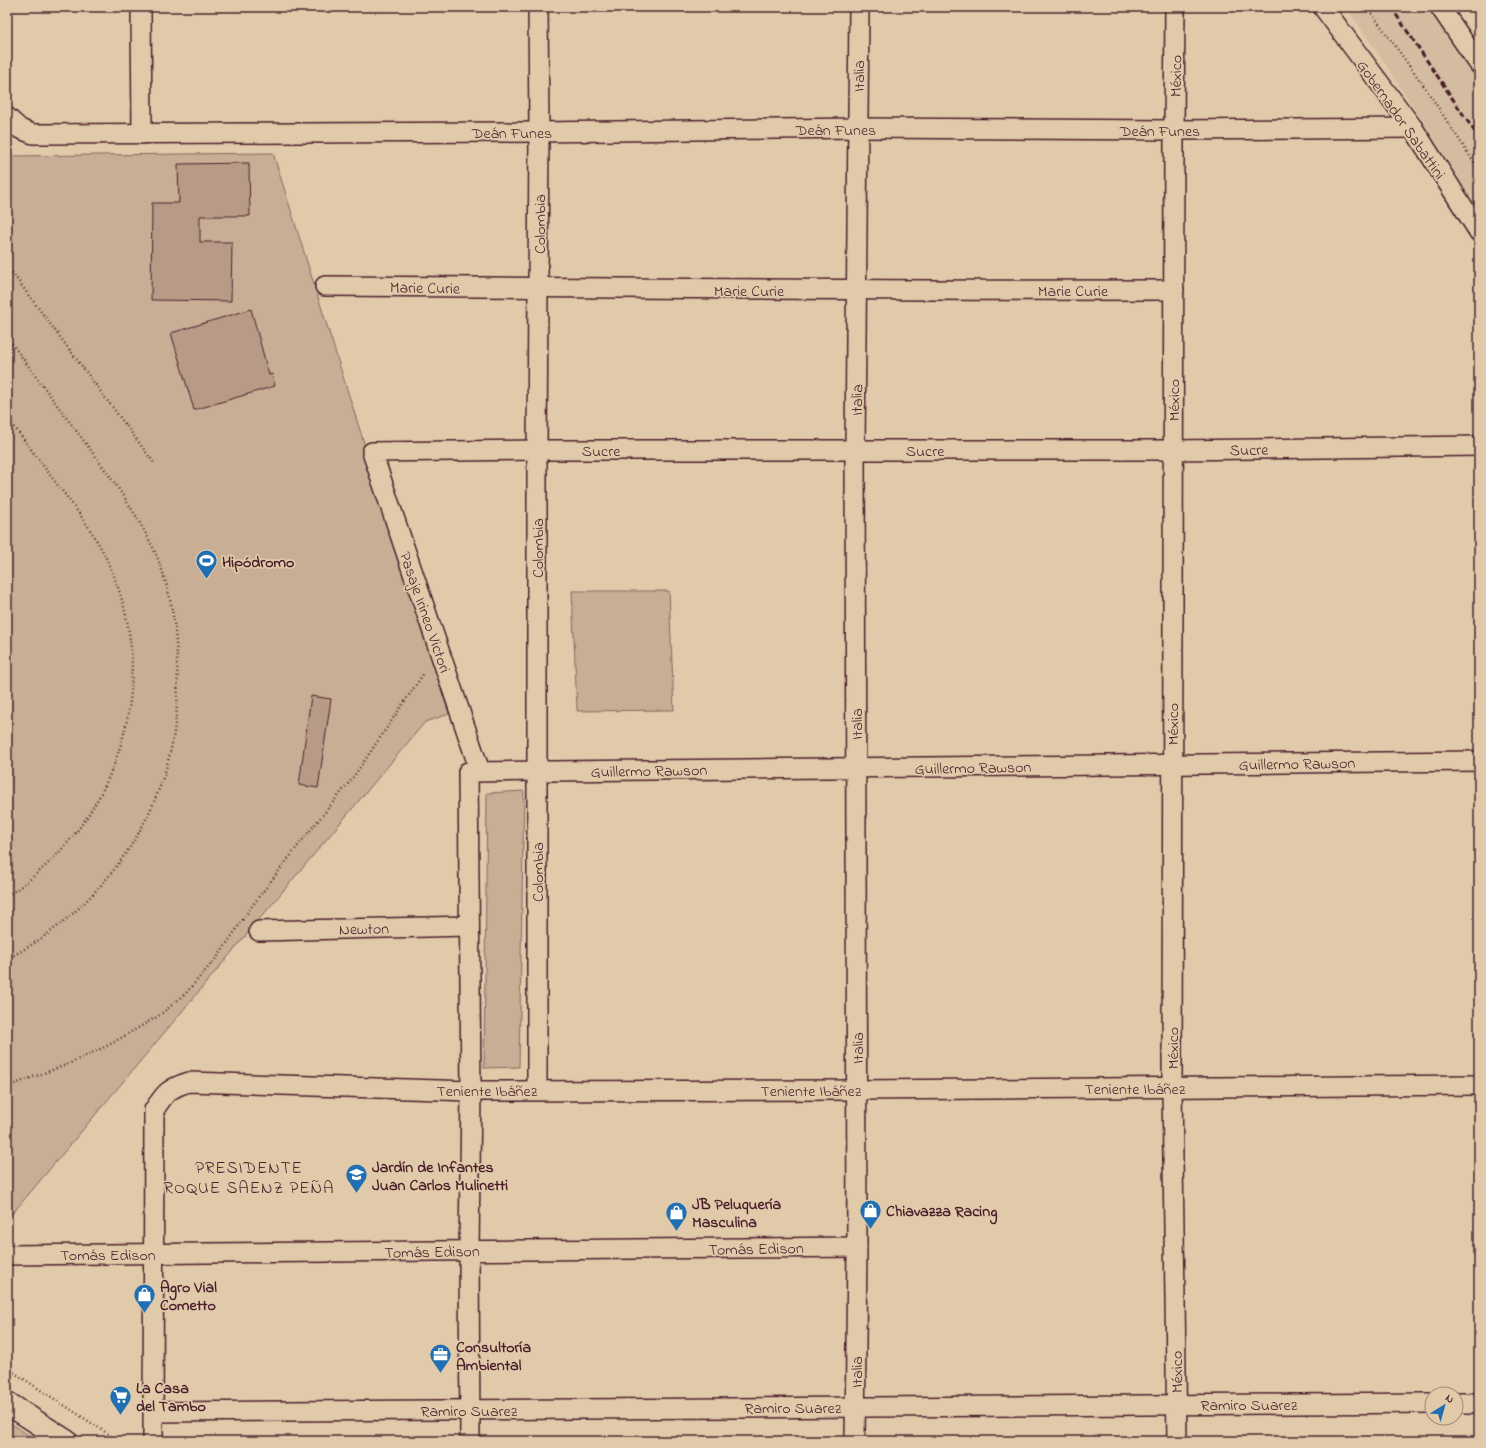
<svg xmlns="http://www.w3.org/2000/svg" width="1486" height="1448" font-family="'Indie Flower',sans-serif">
<rect width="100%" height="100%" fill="#e1caaa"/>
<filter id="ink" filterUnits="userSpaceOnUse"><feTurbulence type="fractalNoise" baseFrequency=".025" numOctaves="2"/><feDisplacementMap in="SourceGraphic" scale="8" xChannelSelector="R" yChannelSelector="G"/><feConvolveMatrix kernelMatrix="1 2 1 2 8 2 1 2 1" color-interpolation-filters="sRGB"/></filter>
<g filter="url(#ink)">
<polygon fill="#d4bca0" points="1346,7 1430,7 1479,79 1479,209 1384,62"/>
<g fill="#c8ae95" stroke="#896660">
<path d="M273,153C331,340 391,527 449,714L425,722L7,1220V156Z"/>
<polygon points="572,591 669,591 674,710 577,711"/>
<polygon points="524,791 519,1067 484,1068 487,793"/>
<polygon points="7,1421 38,1441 7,1441"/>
</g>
<g fill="#b79b87" stroke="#4a1f2b">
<polygon points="249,163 250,216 200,216 200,242 232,242 231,301 151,300 152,203 179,203 178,164"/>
<polygon points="251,309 269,375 272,374 275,386 194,410 171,333"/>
<polygon points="311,696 331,699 318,788 299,785"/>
</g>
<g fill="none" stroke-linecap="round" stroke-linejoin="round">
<defs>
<g id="street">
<polyline points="141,7 142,134"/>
<polyline points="1175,7 1174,130 1172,1088 1177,1441"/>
<polyline points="1323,7 1413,128 1479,232"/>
<polyline points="1440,7 1479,64"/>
<polyline points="7,117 20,129 33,134 539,132 858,128 1174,130 1413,128"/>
<path d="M325,286C608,290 891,291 1174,290"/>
<polyline points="480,771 372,452 537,450 1173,450 1479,446"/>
<polyline points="259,931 469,926"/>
<polyline points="537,1090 537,450 539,132 538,7"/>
<polyline points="7,1255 857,1247"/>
<polyline points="1456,1403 1479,1403"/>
<polyline points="153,1412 1432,1403"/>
<path d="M153,1441L154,1110C165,1093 169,1088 189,1082L471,1091L857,1090L1479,1085"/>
<polyline points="470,1441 469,1250 471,1091 468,772 1479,761"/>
<polyline points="855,1441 857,1247 855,451 859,7"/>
</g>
<polyline id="highway" points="7,1403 66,1441"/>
</defs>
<use href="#street" stroke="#4a1f2b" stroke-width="22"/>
<use href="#highway" stroke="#4a1f2b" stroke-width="25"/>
<g stroke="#4a1f2b" stroke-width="2.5" stroke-dasharray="1 3" stroke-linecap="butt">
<polyline points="1367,7 1424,86 1479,170"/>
<polyline points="7,266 154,463"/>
<path d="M7,337C33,372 58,407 84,441C110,476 136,511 154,550C170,585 176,624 177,662C178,683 178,704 175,725C162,826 96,912 7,959"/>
<path d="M7,417C23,439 40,461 56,483C75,507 93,531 106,558C165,680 119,823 7,896"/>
<polyline points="7,1087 68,1064 109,1045 160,1015 186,993 219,955 252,906 304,838 352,779 424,673"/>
<polyline points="7,1368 119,1441"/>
</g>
<use href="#street" stroke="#e1caaa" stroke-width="19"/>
<use href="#highway" stroke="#e1caaa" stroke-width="22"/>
<polyline stroke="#4a1f2b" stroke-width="3" stroke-dasharray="6 3" stroke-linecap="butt" points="1391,7 1479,138"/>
</g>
</g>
<defs>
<symbol id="stadium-pin" viewBox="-11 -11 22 30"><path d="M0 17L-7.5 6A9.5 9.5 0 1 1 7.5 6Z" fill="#1f6fb2" stroke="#e1caaa"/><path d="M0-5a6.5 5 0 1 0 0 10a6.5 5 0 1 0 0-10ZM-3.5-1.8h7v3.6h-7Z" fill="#fff"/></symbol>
<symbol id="school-pin" viewBox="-11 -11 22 30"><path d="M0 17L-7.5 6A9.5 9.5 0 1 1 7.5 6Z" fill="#1f6fb2" stroke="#e1caaa"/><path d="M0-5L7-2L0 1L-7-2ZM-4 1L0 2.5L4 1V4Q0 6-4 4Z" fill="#fff"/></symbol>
<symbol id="shop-pin" viewBox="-11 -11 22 30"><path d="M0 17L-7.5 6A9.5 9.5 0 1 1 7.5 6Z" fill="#1f6fb2" stroke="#e1caaa"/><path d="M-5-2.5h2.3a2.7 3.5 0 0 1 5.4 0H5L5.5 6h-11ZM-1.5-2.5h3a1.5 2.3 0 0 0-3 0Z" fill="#fff"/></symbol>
<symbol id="office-pin" viewBox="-11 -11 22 30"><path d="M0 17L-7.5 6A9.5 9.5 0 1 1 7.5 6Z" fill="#1f6fb2" stroke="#e1caaa"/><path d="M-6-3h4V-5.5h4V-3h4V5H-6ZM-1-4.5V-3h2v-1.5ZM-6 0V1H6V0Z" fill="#fff"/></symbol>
<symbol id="supermarket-pin" viewBox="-11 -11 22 30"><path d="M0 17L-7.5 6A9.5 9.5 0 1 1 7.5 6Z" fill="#1f6fb2" stroke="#e1caaa"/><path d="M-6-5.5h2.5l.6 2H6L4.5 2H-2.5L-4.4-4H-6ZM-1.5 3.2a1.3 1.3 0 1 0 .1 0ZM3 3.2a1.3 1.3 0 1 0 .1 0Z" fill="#fff"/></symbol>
</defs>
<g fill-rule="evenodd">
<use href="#stadium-pin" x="194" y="548" width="25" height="34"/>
<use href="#school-pin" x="344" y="1162" width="25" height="34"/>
<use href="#shop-pin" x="858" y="1198" width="25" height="34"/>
<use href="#shop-pin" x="664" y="1200" width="25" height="34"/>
<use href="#shop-pin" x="132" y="1282" width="25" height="34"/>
<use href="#office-pin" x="428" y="1342" width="25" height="34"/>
<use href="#supermarket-pin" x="108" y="1384" width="25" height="34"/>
</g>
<g text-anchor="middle" stroke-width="3.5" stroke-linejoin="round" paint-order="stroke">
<g font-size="16" fill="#4a1f2b" stroke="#e1caaa">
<text transform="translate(858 76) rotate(-90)" y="6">Italia</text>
<text transform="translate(1175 76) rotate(-89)" y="6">México</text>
<text transform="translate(1402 119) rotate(55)" y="6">Gobernador Sabattini</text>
<text x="836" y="135">Deán Funes</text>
<text x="1160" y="136">Deán Funes</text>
<text x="512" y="138">Deán Funes</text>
<text transform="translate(539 224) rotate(-90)" y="6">Colombia</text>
<text transform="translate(425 287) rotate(1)" y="6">Marie Curie</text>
<text x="749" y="296">Marie Curie</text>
<text x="1073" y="296">Marie Curie</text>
<text transform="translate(856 400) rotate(-89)" y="6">Italia</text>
<text transform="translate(1173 400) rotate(-90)" y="6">México</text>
<text transform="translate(1249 449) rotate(-1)" y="6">Sucre</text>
<text x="601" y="456">Sucre</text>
<text x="925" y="456">Sucre</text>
<text transform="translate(537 548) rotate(-90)" y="6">Colombia</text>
<text transform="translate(426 612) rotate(71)" y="6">Pasaje Irineo Victori</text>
<text transform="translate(856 724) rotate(-90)" y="6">Italia</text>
<text transform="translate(1172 724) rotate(-90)" y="6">México</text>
<text transform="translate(1297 763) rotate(-1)" y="6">Guillermo Rawson</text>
<text transform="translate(973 767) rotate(-1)" y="6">Guillermo Rawson</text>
<text transform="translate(649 770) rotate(-1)" y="6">Guillermo Rawson</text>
<text transform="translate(537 872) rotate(-90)" y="6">Colombia</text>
<text transform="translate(364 928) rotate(-1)" y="6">Newton</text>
<text transform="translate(857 1048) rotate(-90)" y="6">Italia</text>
<text transform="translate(1172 1048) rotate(-90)" y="6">México</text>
<text x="1135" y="1094">Teniente Ibáñez</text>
<text x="487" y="1096">Teniente Ibáñez</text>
<text x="811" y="1096">Teniente Ibáñez</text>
<text transform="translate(756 1248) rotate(-1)" y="6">Tomás Edison</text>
<text transform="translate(432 1251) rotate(-1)" y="6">Tomás Edison</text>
<text x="108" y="1260">Tomás Edison</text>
<text transform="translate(856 1372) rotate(-90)" y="6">Italia</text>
<text transform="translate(1176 1372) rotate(-91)" y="6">México</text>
<text x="1249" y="1410">Ramiro Suarez</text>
<text x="793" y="1413">Ramiro Suarez</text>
<text x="469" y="1416">Ramiro Suarez</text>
</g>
<g font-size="16" font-weight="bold" fill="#4a1f2b" stroke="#e1caaa" text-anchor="start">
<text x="222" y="567">Hipódromo</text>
<text x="372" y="1172">Jardín de Infantes<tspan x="372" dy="18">Juan Carlos Mulinetti</tspan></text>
<text x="692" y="1209">JB Peluquería<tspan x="692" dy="18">Masculina</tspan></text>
<text x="886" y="1216">Chiavazza Racing</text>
<text x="160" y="1292">Agro Vial<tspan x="160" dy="18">Cometto</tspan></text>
<text x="456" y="1352">Consultoría<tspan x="456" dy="18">Ambiental</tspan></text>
<text x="136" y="1393">La Casa<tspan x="136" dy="18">del Tambo</tspan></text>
</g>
<g font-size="17" letter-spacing="1" fill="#4a1f2b" stroke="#e1caaa">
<text x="249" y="1173">PRESIDENTE<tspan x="249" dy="20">ROQUE SAENZ PEÑA</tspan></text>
</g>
</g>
<rect width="1486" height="1448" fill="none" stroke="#e1caaa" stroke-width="24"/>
<rect x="12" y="12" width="1462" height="1424" fill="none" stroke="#4a1f2b" stroke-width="1.5" filter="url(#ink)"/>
<g transform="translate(1444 1406) rotate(37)"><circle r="19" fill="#e1caaa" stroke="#a58677"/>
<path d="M0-3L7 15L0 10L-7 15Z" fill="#1f6fb2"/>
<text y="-6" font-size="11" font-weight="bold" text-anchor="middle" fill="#4a1f2b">N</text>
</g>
</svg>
